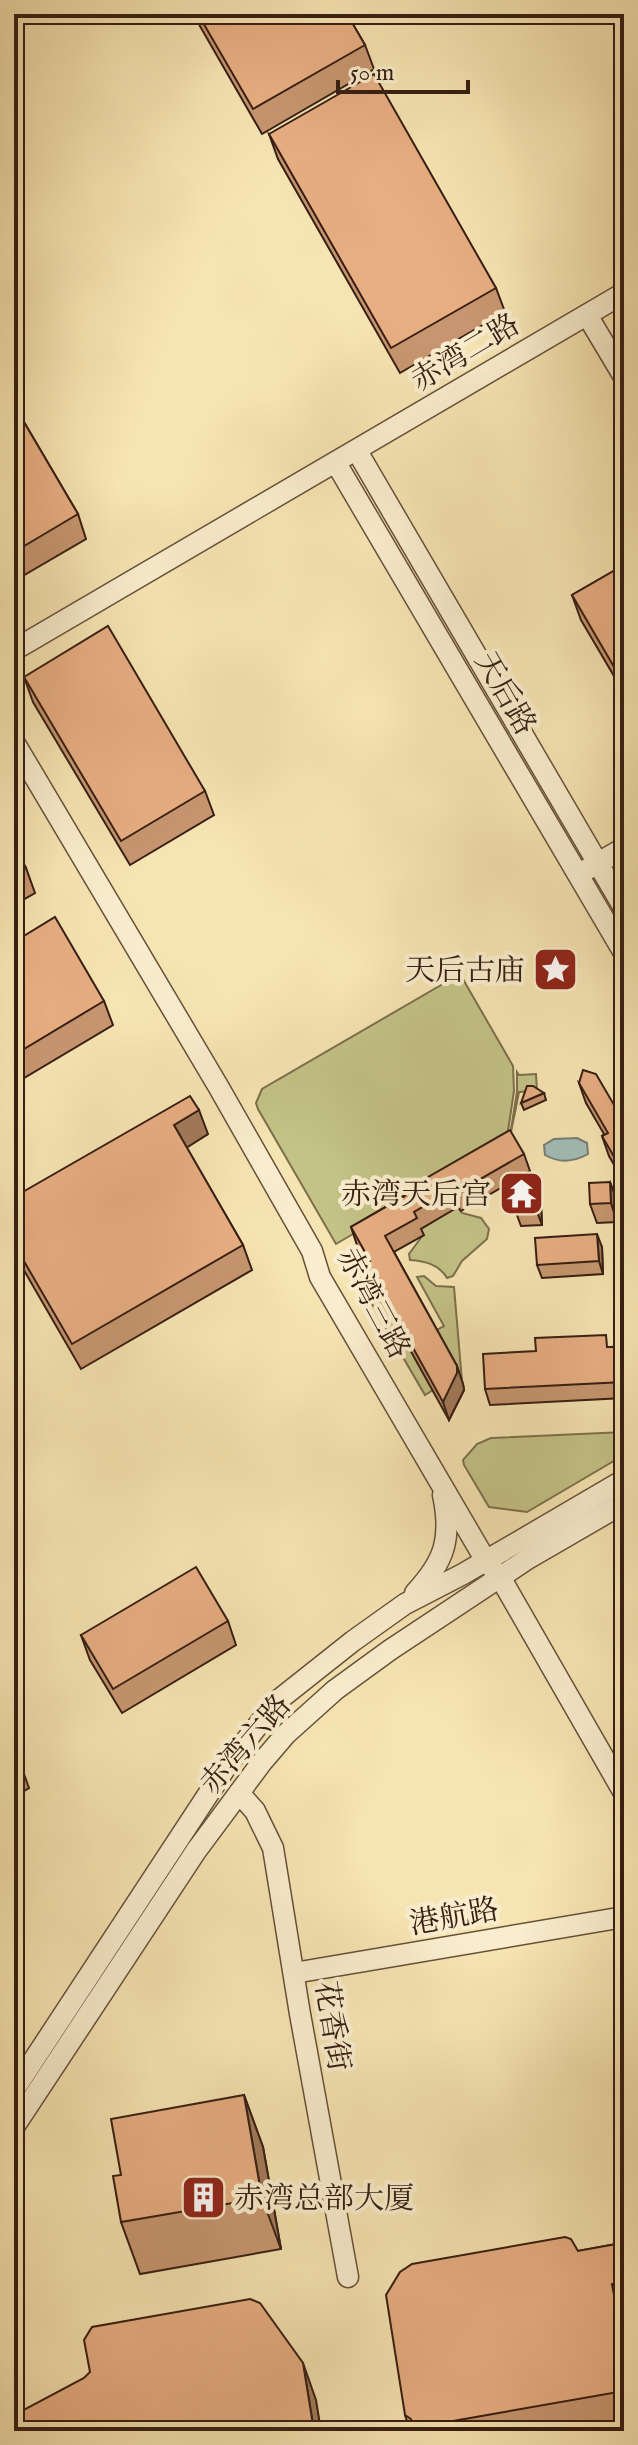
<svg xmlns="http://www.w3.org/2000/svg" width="638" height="2445" font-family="'IM FELL English','Noto Serif SC',serif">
<rect width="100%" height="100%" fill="#f6e4b2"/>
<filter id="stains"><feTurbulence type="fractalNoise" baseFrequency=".0025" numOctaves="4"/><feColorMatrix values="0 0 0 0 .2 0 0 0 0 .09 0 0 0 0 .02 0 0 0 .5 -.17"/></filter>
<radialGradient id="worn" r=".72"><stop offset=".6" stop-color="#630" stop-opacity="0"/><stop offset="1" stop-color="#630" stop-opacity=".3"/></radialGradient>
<g fill="#c3c287" stroke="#7c704c" stroke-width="2">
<polygon points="460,974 513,1066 514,1091 506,1144 336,1244 258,1109 256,1103 262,1089"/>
<polygon points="517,1072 519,1075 536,1074 537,1091 519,1092 509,1142 517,1092"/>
<path d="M458,1207L462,1213L481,1218L489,1229L487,1239L462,1261L453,1276L447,1278C439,1264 424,1261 410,1260L409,1254L423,1235L420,1229Z"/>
<polygon points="363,1255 433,1390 425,1395 348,1263"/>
<polygon points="424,1276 436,1286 454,1287 462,1381 435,1331 444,1326 417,1277"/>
<polygon points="624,1432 624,1455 527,1512 489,1507 464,1465 463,1460 477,1444 491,1438"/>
</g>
<path fill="#a1bcb6" stroke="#767d74" stroke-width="2" d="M577,1138L587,1143L588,1154C574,1162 559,1163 545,1155L544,1145L554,1139Z"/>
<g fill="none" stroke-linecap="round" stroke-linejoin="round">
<defs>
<g id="minor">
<polyline points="587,315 624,377"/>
<polyline points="357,451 624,908"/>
<polyline points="336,463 624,953"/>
<polyline points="14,650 624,293"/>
<polyline points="14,742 218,1086 312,1251 320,1277 486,1561 500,1577 624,1793"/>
<polyline points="586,870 624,848"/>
<path d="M415,1593C445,1561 452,1538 443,1495"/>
<polyline points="239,1793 255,1811 273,1848 300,2014 348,2277"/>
<polyline points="294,1973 624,1917"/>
<polyline points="14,2090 228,1764 276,1702 353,1641 405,1604 463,1574 624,1480"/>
<polyline points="14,2127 196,1851 262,1762 286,1734 335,1690 390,1650 529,1558 624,1503"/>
</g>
</defs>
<use href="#minor" stroke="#66503a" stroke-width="23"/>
<use href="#minor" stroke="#f9edcd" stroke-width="20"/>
</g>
<g fill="#c79670" stroke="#361e12" stroke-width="2">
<polygon points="193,14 347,14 365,45 374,69 262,134"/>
<polygon points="269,134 496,288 505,312 400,373 278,159"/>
<polygon points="14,405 78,514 86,539 14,581"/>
<polygon points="624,565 624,693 581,620 572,595"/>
<polygon points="24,677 205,791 214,815 130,865 33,702"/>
<polygon points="14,847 26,868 35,893 14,905"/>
<polygon points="14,942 104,1001 113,1025 14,1084"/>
<polygon points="579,1083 624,1122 624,1182 609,1156 602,1136 604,1134 586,1103"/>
<polygon points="544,1093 546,1100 524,1110 521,1103"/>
<polygon points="208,1134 186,1147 243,1245 252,1270 81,1369 14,1253 14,1197"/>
<polygon points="524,1154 530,1171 461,1211 458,1207 421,1229 424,1235 394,1252 457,1366 463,1384 464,1390 449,1420 372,1281 366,1263 367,1263 357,1245 351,1227 404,1196 402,1192"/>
<polygon points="610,1182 617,1201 617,1222 597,1223 590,1204"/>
<polygon points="534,1185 541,1204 542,1225 521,1226 514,1207"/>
<polygon points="602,1247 603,1274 542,1278 537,1265"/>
<polygon points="624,1273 624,1331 619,1331 617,1324"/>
<polygon points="624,1346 624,1398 490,1405 485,1389 610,1347"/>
<polygon points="228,1621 236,1645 122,1713 90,1660 81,1635"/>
<polygon points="14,1752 20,1763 29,1788 14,1797"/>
<polygon points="244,2095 263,2147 281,2249 140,2274 121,2222 121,2175"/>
<polygon points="622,2243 624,2250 624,2431 410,2431 405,2415 578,2251"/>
</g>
<g fill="#a27a5b" stroke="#361e12" stroke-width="2">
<polygon points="199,1110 208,1134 183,1150 174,1125"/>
<polygon points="610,1182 617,1201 617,1222 611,1203"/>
<polygon points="534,1185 541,1204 542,1225 535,1206"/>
<polygon points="597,1234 602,1247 603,1274 599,1261"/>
<polygon points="457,1366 463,1384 464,1390 449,1420 443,1402"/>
<polygon points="244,2095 263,2147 281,2249 262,2198"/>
<polygon points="612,2284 624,2317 624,2340 620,2328"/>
<polygon points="303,2363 316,2400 321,2431 314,2431"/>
</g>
<g fill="#e7ae82" stroke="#361e12" stroke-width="2">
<polygon points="198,14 347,14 365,45 253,109"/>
<polygon points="374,74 496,288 391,348 269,134"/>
<polygon points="14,405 78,514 14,552"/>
<polygon points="624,565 624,684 572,595"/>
<polygon points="108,626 205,791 121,841 24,677"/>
<polygon points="14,847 26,868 14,876"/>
<polygon points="55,917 104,1001 14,1055 14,942"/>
<polygon points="583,1070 596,1074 624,1122 624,1174 602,1136 608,1133 579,1083"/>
<polygon points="527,1086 533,1086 544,1093 521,1103"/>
<polygon points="190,1096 199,1110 174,1125 243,1245 72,1344 14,1244 14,1197"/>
<polygon points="510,1130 524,1154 454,1194 452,1190 414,1212 417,1218 385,1236 457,1366 457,1373 443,1402 366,1263 370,1261 351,1227 405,1196 402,1192"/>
<polygon points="610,1182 611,1203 590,1204 589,1183"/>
<polygon points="534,1185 535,1206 514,1207 513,1186"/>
<polygon points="597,1234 599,1261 537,1265 535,1238"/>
<polygon points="616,1273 624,1273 624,1324 617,1324"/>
<polygon points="606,1335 607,1347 624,1347 624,1382 485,1389 483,1354 536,1351 535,1338"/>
<polygon points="196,1567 228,1621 113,1689 81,1635"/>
<polygon points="14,1752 20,1763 14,1767"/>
<polygon points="244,2095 262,2198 121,2222 113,2176 121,2175 111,2119"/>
<polygon points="565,2237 571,2239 578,2251 622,2243 624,2258 624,2268 620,2268 623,2282 612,2284 620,2328 624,2327 624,2391 413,2428 411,2419 405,2415 386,2295 400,2272 412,2264"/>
<polygon points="250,2299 260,2303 303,2363 314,2431 14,2431 14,2415 84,2378 90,2372 84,2340 92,2327"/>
</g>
<defs>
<symbol id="sight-square" viewBox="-11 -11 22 22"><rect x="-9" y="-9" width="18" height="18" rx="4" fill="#8f2418" stroke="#f9edcd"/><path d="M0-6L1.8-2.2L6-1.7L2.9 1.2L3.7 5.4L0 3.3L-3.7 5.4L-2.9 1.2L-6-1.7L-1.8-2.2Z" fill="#fff"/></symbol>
<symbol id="temple-square" viewBox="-11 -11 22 22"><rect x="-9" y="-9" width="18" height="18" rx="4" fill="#8f2418" stroke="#f9edcd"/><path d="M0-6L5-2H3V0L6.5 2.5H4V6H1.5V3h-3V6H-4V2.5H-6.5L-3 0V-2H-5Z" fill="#fff"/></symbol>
<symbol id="building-square" viewBox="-11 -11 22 22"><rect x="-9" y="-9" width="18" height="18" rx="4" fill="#8f2418" stroke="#f9edcd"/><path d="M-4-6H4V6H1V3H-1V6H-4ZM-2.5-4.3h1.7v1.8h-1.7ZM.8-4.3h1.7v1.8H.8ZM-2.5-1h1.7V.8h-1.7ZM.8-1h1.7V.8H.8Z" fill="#fff"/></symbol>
</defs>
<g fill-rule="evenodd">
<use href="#sight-square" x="530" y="944" width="51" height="51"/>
<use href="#temple-square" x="496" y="1168" width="51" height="51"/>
<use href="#building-square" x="178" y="2172" width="51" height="51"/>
</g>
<g text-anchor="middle" stroke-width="8" stroke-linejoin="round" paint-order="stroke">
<g font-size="30" fill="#361e12" stroke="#f9edcd">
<text transform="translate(465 352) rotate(-31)" y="10">赤湾二路</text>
<text transform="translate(506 693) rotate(60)" y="10">天后路</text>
<text transform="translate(374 1303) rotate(62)" y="10">赤湾三路</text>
<text transform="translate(245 1744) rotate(-49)" y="10">赤湾六路</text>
<text transform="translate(454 1916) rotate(-10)" y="10">港航路</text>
<text transform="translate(333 2026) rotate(81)" y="10">花香街</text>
</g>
<g font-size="30" fill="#361e12" stroke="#f9edcd" text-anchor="end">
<text x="525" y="980">天后古庙</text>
<text x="491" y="1204">赤湾天后宫</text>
<text x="234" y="2208" text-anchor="start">赤湾总部大厦</text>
</g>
</g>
<rect width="638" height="2445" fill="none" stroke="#f6e4b2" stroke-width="48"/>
<rect x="16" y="16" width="606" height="2413" fill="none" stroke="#361e12" stroke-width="4"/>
<rect x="24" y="24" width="590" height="2397" fill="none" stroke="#361e12" stroke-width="2"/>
<path d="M338 80v12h130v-12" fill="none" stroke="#361e12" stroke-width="4"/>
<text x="350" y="80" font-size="24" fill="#361e12" stroke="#f9edcd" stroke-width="6" paint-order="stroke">50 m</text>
<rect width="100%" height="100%" filter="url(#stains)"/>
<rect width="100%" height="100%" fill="url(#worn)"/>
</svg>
